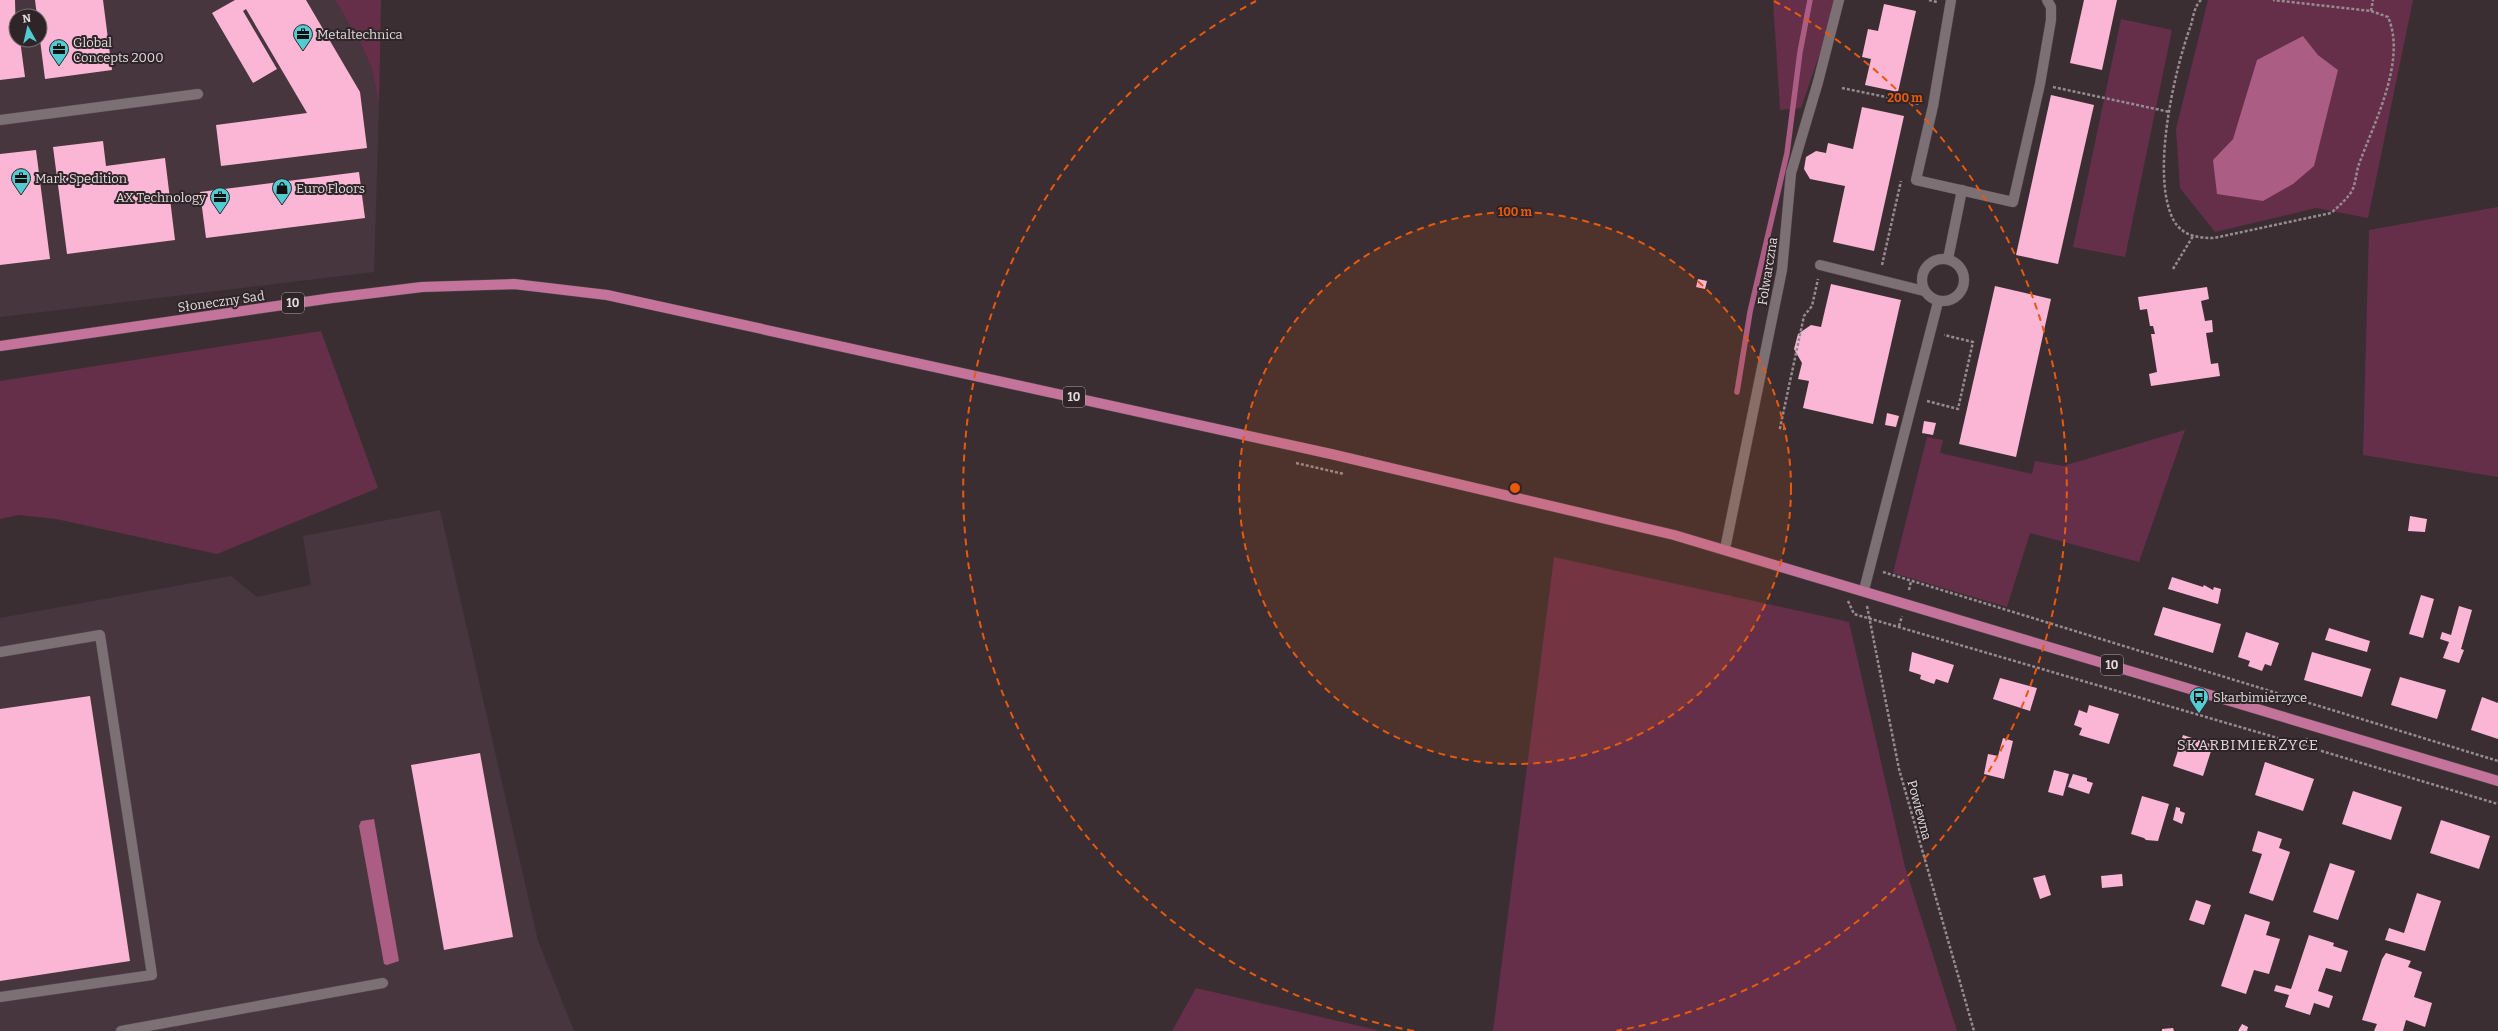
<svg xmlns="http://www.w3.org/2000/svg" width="2498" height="1031" font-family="Bitter,serif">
<rect width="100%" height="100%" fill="#3a2e33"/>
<g fill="#48363e" fill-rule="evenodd">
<path d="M0,0H335L360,42L372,69L379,105L374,272L0,317ZM16,16H40V40H16Z"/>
<polygon points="440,510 538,941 574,1031 0,1031 0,618 231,576 257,597 311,585 303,536"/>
</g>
<g fill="#652f4a" fill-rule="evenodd">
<polygon points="335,0 381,0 379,105 372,69 360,42"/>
<polygon points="1773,0 1838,0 1801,108 1780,110"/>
<path d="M2208,0H2413L2368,218L2316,208L2215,232L2180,188L2176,129ZM2303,36L2318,55L2338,70L2213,160L2233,139L2258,60Z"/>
<polygon points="2121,19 2172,30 2125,257 2073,247"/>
<polygon points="2498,207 2498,477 2363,455 2369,230"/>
<polygon points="321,331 378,488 217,554 56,519 19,515 0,519 0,381"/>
<polygon points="2185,430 2139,562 2030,533 2007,607 1893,573 1927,437 1943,440 1940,453 2032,474 2035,461 2063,466"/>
<polygon points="1554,557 1849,622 1905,867 1957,1031 1493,1031"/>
<polygon points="1196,988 1381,1031 1172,1031"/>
</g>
<g fill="#ab5d83">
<polygon points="2303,36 2318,55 2338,70 2314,166 2293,184 2263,201 2217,194 2213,160 2233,139 2257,60"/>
<polygon points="374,819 399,961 387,965 384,964 359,826 361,821"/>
</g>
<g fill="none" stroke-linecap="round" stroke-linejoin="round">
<polyline stroke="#ab5d83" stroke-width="5.5" points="1737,392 1750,312 1787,153 1800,52 1810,0"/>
</g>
<g fill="#fbb6d5">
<polygon points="0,0 15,0 16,40 20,40 25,77 0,80"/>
<polygon points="35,0 103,0 112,70 45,79 40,40 40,16 37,16"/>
<polygon points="235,0 306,0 360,92 367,148 221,166 216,125 307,113 246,9 243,11 277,69 253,83 212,13"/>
<polygon points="2084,0 2117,0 2102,70 2070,63"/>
<polygon points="1884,4 1916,11 1898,92 1865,85 1871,59 1862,57 1868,29 1878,31"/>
<polygon points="2051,95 2094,105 2058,264 2016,255"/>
<polygon points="1862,107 1904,116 1874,251 1833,242 1845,186 1810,179 1804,169 1806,157 1816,151 1826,153 1828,143 1853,149"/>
<polygon points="103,141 106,166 165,158 175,240 67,254 53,147"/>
<polygon points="36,150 50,259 0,265 0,154"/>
<polygon points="359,172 365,218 206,238 200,192"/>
<polygon points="1698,279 1707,281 1705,289 1696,287"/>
<polygon points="1831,284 1901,300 1873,424 1803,408 1809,381 1798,379 1802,363 1794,349 1798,334 1811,325 1821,327"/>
<polygon points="1995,286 2051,299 2016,457 1959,444"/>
<polygon points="2207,287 2209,299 2201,301 2205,321 2212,320 2213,332 2206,333 2211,364 2218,363 2220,376 2151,386 2149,374 2157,372 2151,334 2155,334 2153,326 2150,326 2147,309 2140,310 2138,297"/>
<polygon points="1887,413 1899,416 1896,427 1885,425"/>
<polygon points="1924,421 1936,423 1933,435 1922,433"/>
<polygon points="2410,516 2427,519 2425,532 2408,531"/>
<polygon points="2172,577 2203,587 2204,585 2213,590 2214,587 2221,589 2218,604 2168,589"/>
<polygon points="2421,595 2434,599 2423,638 2409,634"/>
<polygon points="2459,606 2472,610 2461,649 2464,650 2459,663 2443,658 2449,642 2440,639 2442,632 2451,635"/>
<polygon points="2163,607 2221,624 2213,653 2154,635"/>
<polygon points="2329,628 2370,641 2367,652 2325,640"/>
<polygon points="2246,632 2279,643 2271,666 2265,664 2262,671 2248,666 2250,661 2238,657"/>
<polygon points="1912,652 1954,665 1948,683 1936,679 1934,684 1920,679 1921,675 1909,671"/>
<polygon points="2312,652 2371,669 2362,697 2304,680"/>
<polygon points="2400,677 2446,690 2437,719 2391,705"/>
<polygon points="2000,678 2037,688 2030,711 1993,699"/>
<polygon points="90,696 130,961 0,981 0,709"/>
<polygon points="2482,697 2498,703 2498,739 2471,730"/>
<polygon points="2089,705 2119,714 2109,744 2079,735 2082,728 2074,725 2079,710 2087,713"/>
<polygon points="2183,735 2213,745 2203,776 2173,766"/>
<polygon points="2003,738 2013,741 2004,779 1984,774 1988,754 1998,756"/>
<polygon points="480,753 513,937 444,950 411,765"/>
<polygon points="2265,762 2314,779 2303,811 2255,795"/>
<polygon points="2054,770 2069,774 2063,796 2048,792"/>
<polygon points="2073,774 2087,778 2087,781 2093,783 2089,794 2068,787"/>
<polygon points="2353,791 2402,807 2391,840 2342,824"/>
<polygon points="2142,796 2169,804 2158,841 2146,840 2144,838 2131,834"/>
<polygon points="2176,807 2180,808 2180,811 2185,813 2182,824 2173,820"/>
<polygon points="2441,820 2490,836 2479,869 2430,853"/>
<polygon points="2258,831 2282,839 2279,848 2290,852 2273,901 2249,893 2262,854 2252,851"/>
<polygon points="2330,863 2355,871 2338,920 2313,912"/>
<polygon points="2122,874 2123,886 2102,888 2101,876"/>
<polygon points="2045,875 2051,895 2040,899 2033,878"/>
<polygon points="2417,893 2441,901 2425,951 2385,940 2389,928 2404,933"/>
<polygon points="2196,900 2211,905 2204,925 2189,920"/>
<polygon points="2245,914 2270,922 2266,935 2280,939 2269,974 2254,970 2246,994 2221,986"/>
<polygon points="2309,935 2334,943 2333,946 2348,951 2341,972 2326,968 2318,991 2333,996 2329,1008 2314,1003 2310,1015 2285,1007 2289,995 2274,991 2276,985 2291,989"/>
<polygon points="2386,953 2411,961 2408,967 2422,972 2414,997 2432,1003 2425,1027 2406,1020 2403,1031 2374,1031 2377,1024 2362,1020 2382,959"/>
<polygon points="2242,1024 2248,1027 2247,1031 2238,1031"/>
<polygon points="2173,1028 2174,1031 2162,1031 2162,1029"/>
</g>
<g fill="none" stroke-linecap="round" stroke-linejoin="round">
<defs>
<g id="minor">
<polyline points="1951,0 1933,106 1916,180 2013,202 2040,84 2051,20 2051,7 2047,0"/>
<polyline points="0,120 198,94"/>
<polyline points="1948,259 1962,190"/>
<circle cx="1943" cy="280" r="21"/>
<polyline points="1820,265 1924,291"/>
<polyline points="1725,549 1782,270 1791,173 1818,82 1839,0"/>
<polyline points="1864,590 1938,302"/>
<polyline points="0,652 100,635 152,975 0,997"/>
<polyline points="121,1031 383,983"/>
</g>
<polyline id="major" points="0,346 332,298 422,287 514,284 607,295 1331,454 1674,535 2498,781"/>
</defs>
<use href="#minor" stroke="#534a4e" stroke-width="11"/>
<use href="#major" stroke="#534a4e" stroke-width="11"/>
<g stroke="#968c90" stroke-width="2.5" stroke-dasharray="3 2" stroke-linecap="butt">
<polyline points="1929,0 1937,2"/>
<path d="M2201,0C2195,5 2193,17 2191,25C2174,71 2150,177 2174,221C2183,236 2198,238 2214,238L2331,213C2339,206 2346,200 2352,191C2356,182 2356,173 2359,164C2374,123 2407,60 2388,17L2371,11L2273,0"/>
<polyline points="2371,11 2373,0"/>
<polyline points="2053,87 2170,112"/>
<polyline points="1842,88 1920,104"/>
<polyline points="1882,265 1901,181"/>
<polyline points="2173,269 2193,236"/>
<polyline points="1927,401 1958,409 1973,342 1944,335"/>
<polyline points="1786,429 1780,428 1804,316 1812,306 1818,279"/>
<polyline points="1296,463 1344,474"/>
<polyline points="1883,572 2498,761"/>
<polyline points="1909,590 1911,581"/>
<polyline points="1848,601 1854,614 2305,746"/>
<polyline points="1867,606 1899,769 1974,1031"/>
<polyline points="1899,626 1902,616"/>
<polyline points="2307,738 2305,746 2498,804"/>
</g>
<use href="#minor" stroke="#7d7075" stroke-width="10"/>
<use href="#major" stroke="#c4749b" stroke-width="10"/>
</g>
<circle cx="1515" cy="488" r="276" fill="#e8590c" fill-opacity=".12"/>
<g fill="none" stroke="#e8590c" stroke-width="2" stroke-dasharray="7 5">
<circle cx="1515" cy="488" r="276"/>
<path d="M1414 1031A552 552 0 0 1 1256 1M1774 1A552 552 0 0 1 1616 1031"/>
</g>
<defs>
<symbol id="office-pin" viewBox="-11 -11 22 30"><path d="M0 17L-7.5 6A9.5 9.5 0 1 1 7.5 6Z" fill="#51ccd3" stroke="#2f2529"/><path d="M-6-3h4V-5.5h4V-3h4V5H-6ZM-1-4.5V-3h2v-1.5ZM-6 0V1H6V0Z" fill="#111"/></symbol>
<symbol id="shop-pin" viewBox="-11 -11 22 30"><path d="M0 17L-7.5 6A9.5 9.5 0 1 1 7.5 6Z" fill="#51ccd3" stroke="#2f2529"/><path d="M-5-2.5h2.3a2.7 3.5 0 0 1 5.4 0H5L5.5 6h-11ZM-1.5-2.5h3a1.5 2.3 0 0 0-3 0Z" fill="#111"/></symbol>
<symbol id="bus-pin" viewBox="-11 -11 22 30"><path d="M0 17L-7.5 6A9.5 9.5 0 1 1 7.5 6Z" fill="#51ccd3" stroke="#2f2529"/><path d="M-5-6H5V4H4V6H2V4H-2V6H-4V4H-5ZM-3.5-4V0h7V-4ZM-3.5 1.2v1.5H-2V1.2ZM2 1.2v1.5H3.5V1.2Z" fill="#111"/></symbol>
</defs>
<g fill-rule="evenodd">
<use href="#office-pin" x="292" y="23" width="22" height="30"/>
<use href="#office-pin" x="48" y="38" width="22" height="30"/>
<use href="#office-pin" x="10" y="167" width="22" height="30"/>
<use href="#shop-pin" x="271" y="177" width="22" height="30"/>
<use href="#office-pin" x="209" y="186" width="22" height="30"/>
<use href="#bus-pin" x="2188" y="686" width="22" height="30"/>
</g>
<g text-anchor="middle" stroke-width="4" stroke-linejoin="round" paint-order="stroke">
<g fill="#2f2529" stroke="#ada4a8" stroke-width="1">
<rect x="282" y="293" width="22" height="20" rx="3"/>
<rect x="1063" y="387" width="22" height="20" rx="3"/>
<rect x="2101" y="655" width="22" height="20" rx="3"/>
</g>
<g font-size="12" font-weight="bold" fill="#e3dbde">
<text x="293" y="307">10</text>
<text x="1074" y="401">10</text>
<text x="2112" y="669">10</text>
</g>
<g font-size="13" fill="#e3dbde" stroke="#2f2529" text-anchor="start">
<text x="317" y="39">Metaltechnica</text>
<text x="73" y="47">Global<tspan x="73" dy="15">Concepts 2000</tspan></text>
<text x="35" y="183">Mark Spedition</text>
<text x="296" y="193">Euro Floors</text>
<text x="206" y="202" text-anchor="end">AX Technology</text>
<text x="2213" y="702">Skarbimierzyce</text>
</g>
<g font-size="13" fill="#e3dbde" stroke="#2f2529">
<text transform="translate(1767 271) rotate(-81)" y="5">Folwarczna</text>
<text transform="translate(221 301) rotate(-8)" y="5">Słoneczny Sad</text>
<text transform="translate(1920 810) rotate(75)" y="5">Powiewna</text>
</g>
<g font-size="15" letter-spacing="1" fill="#e3d4da" stroke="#2f2529">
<text x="2248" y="750">SKARBIMIERZYCE</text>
</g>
</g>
<circle cx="1515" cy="488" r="6" fill="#e8590c" stroke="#2f2529" stroke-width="2"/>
<g font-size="12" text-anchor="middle" font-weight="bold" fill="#e8590c" stroke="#2f2529" stroke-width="4" stroke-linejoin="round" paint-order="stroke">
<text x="1905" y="102">200 m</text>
<text x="1515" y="216">100 m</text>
</g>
<g transform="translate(28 28) rotate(352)"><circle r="19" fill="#2f2529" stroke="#776e71"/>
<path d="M0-3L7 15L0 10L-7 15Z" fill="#51ccd3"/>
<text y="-6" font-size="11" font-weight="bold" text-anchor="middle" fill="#e3dbde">N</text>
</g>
</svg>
